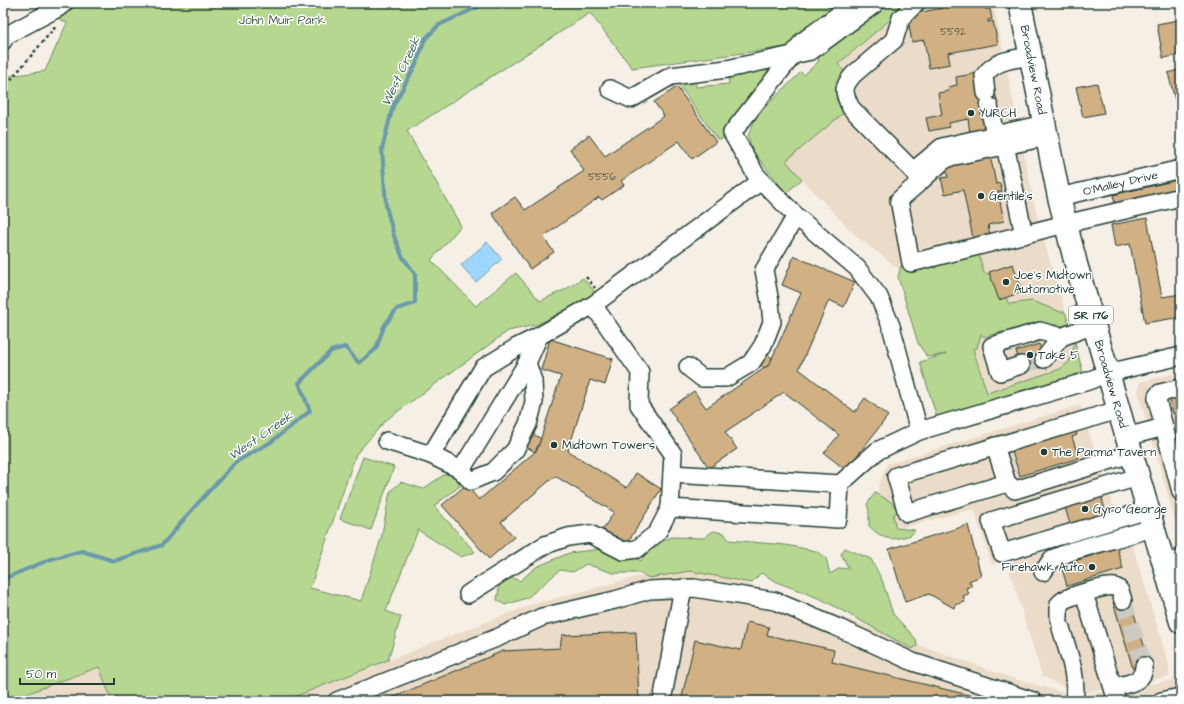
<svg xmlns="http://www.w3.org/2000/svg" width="1184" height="704" font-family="'Architects Daughter',sans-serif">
<rect width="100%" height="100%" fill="#f6efe6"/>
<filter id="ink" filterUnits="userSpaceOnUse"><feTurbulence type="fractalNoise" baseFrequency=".025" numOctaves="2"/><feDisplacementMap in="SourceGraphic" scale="8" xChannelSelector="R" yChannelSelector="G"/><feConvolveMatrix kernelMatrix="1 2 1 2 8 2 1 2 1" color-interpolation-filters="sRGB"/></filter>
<g filter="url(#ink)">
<g fill="#ebdcc9">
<polygon points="908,3 993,3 1035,207 1044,241 1075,343 1069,362 1060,369 987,393 970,337 993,304 979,255 904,273 855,235 785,161 846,111 836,99 838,64 887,23"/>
<polygon points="1181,372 1181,541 1138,392 1140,382"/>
<polygon points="1080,405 1119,525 992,565 974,509 901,528 882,514 878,487 887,464"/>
<polygon points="1127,527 1169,665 1169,677 1078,694 1042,676 1007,563"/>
<polygon points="690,563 1015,679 1076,696 1181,679 1181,701 284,701 530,605"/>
<polygon points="100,667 112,701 18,701 18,697"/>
</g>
<g fill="#b6d790" stroke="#6a8a62">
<polygon points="3,3 844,3 787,47 632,68 590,13 407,131 461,226 431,260 476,306 516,273 540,301 566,289 583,278 596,293 590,299 536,325 508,331 386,420 356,454 310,588 361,601 381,539 390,492 401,482 423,489 445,474 457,475 460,486 434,506 475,552 461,557 418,530 386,611 401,617 388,660 284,701 112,701 99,667 18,697 20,701 3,701 3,77 45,71 67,23 30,3"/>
<polygon points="887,3 904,3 899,12 838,64 847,75 840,84 836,99 846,111 786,161 802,179 786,193 752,150 748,136 757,115 801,72 804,75 818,62 819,57"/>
<polygon points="764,67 771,78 721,140 717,139 675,79 695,78 696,87 729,84 728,75"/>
<polygon points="979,255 984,273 995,275 1009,304 1032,301 1061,312 1065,312 1070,327 1043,323 1013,331 1001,332 984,337 981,334 977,348 973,349 987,393 1060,369 1069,362 1075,343 1083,373 937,418 920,362 946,354 927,357 918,343 898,277 901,266 921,265 936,268 935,264"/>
<polygon points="363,457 394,467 371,530 340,519"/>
<path d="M875,493L891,502L898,510L893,516L896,528L915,530L911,535C890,541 885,541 869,526V511L867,504Z"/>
<polygon points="713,531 724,533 729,540 786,545 816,551 826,558 830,574 840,568 849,569 841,554 845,548 871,559 882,580 893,614 916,639 917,646 912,649 821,599 779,583 761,573 751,583 690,571 649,578 639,573 613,573 586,564 573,572 560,570 527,598 505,605 497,600 500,583 512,578 520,581 536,567 569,553 608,548 629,554 641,561 650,546 672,537 704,538"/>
</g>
<polygon fill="#9ed7fe" stroke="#6b99ad" points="487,242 502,259 476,282 461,265"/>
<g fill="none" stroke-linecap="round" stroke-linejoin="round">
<polyline stroke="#6b99ad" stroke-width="4" points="3,579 51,559 82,551 114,561 162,545 198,503 236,462 271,442 310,411 299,383 331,351 345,347 359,363 376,349 384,326 397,309 415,303 415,274 402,256 394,236 386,206 382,149 393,106 416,64 425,39 439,25 486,3"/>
</g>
<g fill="#d1b084" stroke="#1f3d34">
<polygon points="941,3 988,3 988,5 984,6 985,9 990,9 992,19 988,20 988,22 993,21 998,44 948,53 950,64 929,68 924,40 912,42 907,15 942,8"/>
<polygon points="1178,20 1181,36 1181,55 1163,58 1157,24"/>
<polygon points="1181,69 1181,123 1168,73"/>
<polygon points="978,73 981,94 995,92 998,105 984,107 988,130 970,133 968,119 949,123 950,127 929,131 926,118 942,115 938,93 949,91 948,87 957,85 956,77"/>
<polygon points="1097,83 1104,113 1083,117 1076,87"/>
<polygon points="677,87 716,142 692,159 679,141 621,181 624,185 602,200 599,197 543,237 554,252 530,269 492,213 515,197 525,210 584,171 570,149 589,135 605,156 664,116 654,102"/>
<polygon points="990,154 996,184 1000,183 1002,192 998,192 1004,221 988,225 991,240 974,243 963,190 945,194 941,178 948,177 945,164"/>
<polygon points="1181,179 1181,193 1116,208 1113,195"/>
<polygon points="1147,218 1162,297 1181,294 1181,317 1145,323 1130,244 1115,247 1111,225"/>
<polygon points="794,256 855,282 844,307 829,300 799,369 855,412 865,398 888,416 846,470 824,453 839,435 784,392 725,432 737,449 709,468 669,409 694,391 706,408 769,365 801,293 782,285"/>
<polygon points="1013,264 1022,292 999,300 989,272"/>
<polygon points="550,339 613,359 605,385 590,380 568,451 627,488 636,473 661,489 625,547 601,532 614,512 555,476 501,522 514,537 489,559 442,505 466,485 479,500 537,450 561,376 541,370"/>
<polygon points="754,343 772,358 769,365 764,368 745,354"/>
<polygon points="1039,344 1046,365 1023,372 1016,351"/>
<polygon points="1181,395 1181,412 1173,414 1169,397"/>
<polygon points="1073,425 1077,435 1072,437 1079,458 1020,476 1010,446"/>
<polygon points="523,427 541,439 535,452 515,440"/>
<polygon points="1101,494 1106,514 1070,524 1064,504"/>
<polygon points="968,525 981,576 969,581 972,586 966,588 969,594 963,596 965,602 955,605 954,608 929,594 905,602 889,549"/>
<polygon points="1117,548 1123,569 1067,586 1061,565"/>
<polygon points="1129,598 1150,664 1133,669 1113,602"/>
<polygon points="747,622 769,627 767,635 834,650 832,662 981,698 980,701 681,701 695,640 741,650"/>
<polygon points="636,632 639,701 384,701 503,651 560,648 562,635"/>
</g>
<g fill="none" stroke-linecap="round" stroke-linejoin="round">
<g stroke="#cbcbc2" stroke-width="17" stroke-dasharray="17 8" stroke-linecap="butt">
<polyline points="1021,365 1044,359"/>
<polyline points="1123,600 1144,666"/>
</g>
<defs>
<g id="minor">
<polyline points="854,3 803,41 793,55 732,133 756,175 796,216 857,268 879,297 891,326 919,431 1088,381 1108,373 1181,356"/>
<path d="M916,3L901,18L894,40L854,74C842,87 843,92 851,108L922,180L899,200L911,263L1065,224L1181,197"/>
<polyline points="3,41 5,36 58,8 64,3"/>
<polyline points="610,89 631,99 671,76 727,69 811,51 876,3"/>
<path d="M986,93L984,76C994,60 1014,59 1031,56"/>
<polyline points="989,106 995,135 1044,124"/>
<polyline points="1005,145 1024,235"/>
<polyline points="913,171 942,147 995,135"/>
<polyline points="922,180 943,161 950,157 1047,137"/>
<polyline points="761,181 593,305 640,372 639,405 673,454 670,508 838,519 840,484 877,451 919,431"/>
<path id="s1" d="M1059,197L1181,169"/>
<polyline points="1044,359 1061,337"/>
<polyline points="1021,365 1000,372 992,346 1040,331 1061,337 1094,325"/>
<polyline points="688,367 702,378 726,378 751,363 763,345 772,322 770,302 764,270 796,216"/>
<polyline points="1118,410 896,476 907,513 1007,483 1015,490 1131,454"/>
<polyline points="1164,427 1157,400 1157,396 1160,393 1181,388"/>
<polyline points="1126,437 1164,427 1181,492"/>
<polyline points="387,441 431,455 483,368 517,347 539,336 593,305"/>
<polyline points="995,446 1007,483"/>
<polyline points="431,455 461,470 527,363 539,336"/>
<polyline points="461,470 471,481 493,472 515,450 528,424 534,402 533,381 527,363"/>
<polyline points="672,474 840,484"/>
<polyline points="1138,477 991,521 1002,553 1148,510"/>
<polyline points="1164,563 1181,559"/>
<polyline points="1043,572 1052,559 1072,551 1153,528"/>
<polyline points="468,594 545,545 568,537 590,534 623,551 637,549 657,533 670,508"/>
<polyline points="1087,603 1117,701"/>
<path d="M1059,619V604C1061,602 1063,600 1066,599C1074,595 1107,585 1115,587C1121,589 1121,595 1123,600"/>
<path d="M1061,628C1068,652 1078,676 1074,701"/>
<path d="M1113,687C1127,684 1144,683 1144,666"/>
<polyline points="337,701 499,637 542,617 615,600 649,590 694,588 775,601 841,629 913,662 1033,701"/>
<polyline points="662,701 683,588"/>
<polyline points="1161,701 1181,697"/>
</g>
<g id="major">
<path id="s2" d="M1020,3L1059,197L1076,264L1181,622"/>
</g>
</defs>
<use href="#minor" stroke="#1f3d34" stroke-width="20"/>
<use href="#major" stroke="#1f3d34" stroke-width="25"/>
<g stroke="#1f3d34" stroke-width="2.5" stroke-dasharray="3 3" stroke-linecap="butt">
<polyline points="3,89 57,25"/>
<polyline points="586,277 595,288"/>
</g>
<use href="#minor" stroke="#fff" stroke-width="17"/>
<use href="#major" stroke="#fff" stroke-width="22"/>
</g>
</g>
<g fill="#1f3d34" stroke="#fff" stroke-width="1.5">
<circle cx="971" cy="113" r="4"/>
<circle cx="981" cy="196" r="4"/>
<circle cx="1006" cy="282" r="4"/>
<circle cx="1030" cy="355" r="4"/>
<circle cx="554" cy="445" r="4"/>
<circle cx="1044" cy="452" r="4"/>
<circle cx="1085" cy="509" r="4"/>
<circle cx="1092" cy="567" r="4"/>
</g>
<g text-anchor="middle" stroke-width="3" stroke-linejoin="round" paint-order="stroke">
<g font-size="10" fill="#4c5a48">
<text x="953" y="35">5592</text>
<text x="602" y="180">5556</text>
</g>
<rect fill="#fff" stroke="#627771" stroke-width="1" x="1069" y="306" width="44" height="18" rx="3"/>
<g font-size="11" font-weight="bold" fill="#1f3d34">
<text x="1091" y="319">SR 176</text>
</g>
<g font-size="12" fill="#45644b" stroke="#fff">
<text x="282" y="24">John Muir Park</text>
</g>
<g font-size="12" fill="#1f3d34" stroke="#fff">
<text dy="4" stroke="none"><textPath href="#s2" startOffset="68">Broadview Road</textPath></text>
<text dy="4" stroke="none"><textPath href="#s1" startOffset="63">O'Malley Drive</textPath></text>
<text dy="4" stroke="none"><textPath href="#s2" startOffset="392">Broadview Road</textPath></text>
</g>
<g font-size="12" fill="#1f3d34" stroke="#fff" text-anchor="start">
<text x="979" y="117">YURCH</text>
<text x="989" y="200">Gentile's</text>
<text x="1014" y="279">Joe's Midtown<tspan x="1014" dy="14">Automotive</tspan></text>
<text x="1038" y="359">Take 5</text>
<text x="562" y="449">Midtown Towers</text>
<text x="1052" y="456">The Parma Tavern</text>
<text x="1093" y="513">Gyro George</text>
<text x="1084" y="571" text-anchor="end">Firehawk Auto</text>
</g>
<g font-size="13" font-style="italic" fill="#3f6466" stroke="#fff">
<text transform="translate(400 71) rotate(-65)" y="5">West Creek</text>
<text transform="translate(260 435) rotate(-35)" y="5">West Creek</text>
</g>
</g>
<rect width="1184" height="704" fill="none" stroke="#fff" stroke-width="16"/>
<rect x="8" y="8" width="1168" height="688" fill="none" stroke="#1f3d34" stroke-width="1.5" filter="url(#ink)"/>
<path d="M20 678v6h94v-6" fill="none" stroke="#1f3d34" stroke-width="2"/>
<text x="26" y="678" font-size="12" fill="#1f3d34" stroke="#ffffff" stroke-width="3" paint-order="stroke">50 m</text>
</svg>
